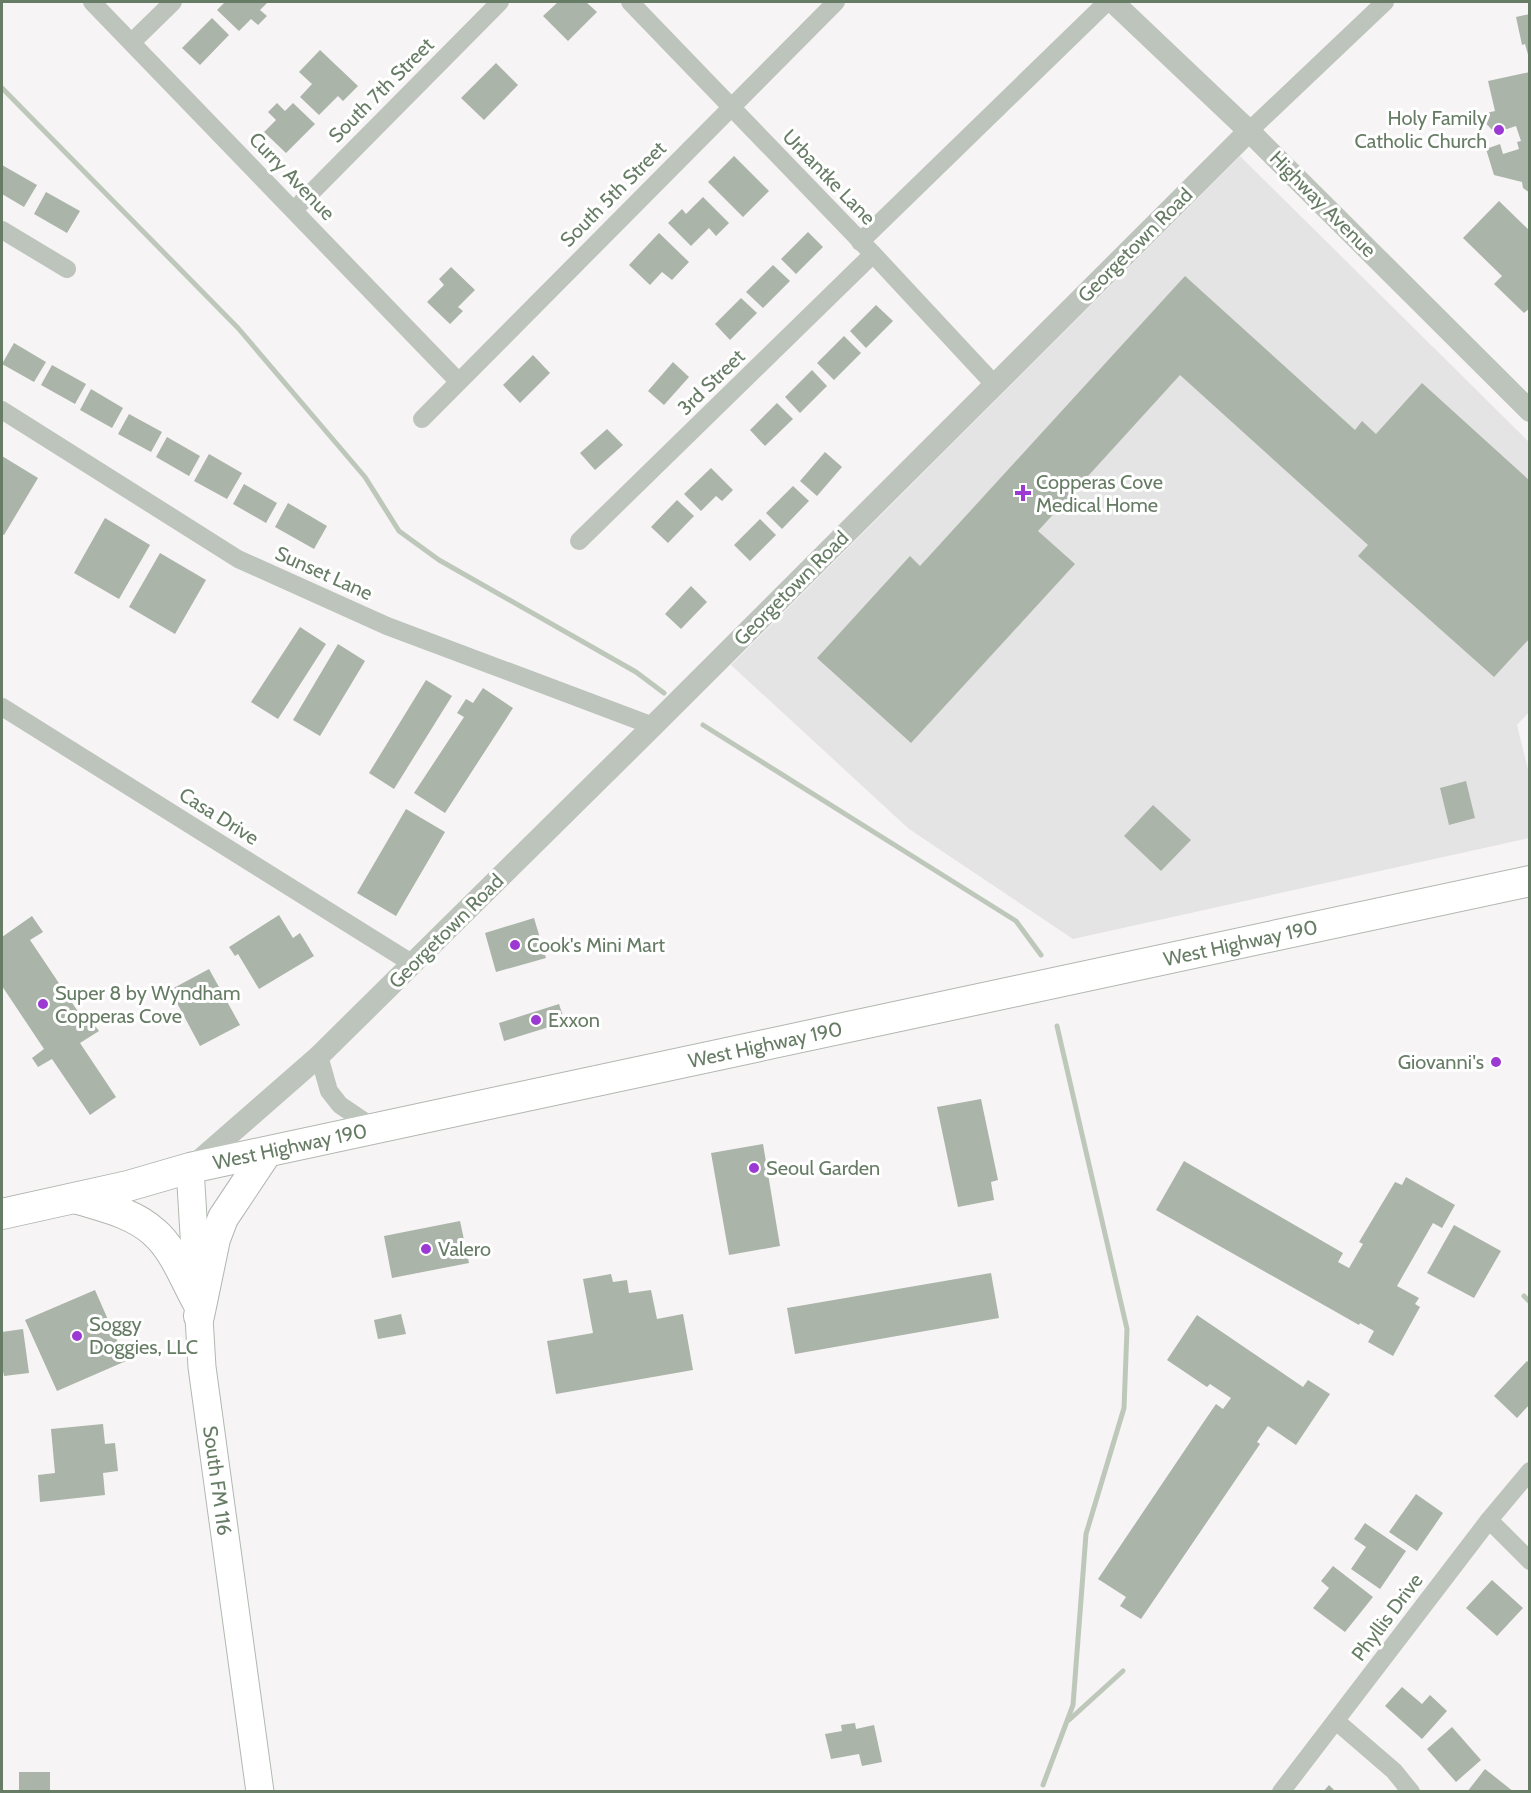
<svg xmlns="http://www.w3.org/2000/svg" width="1531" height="1793" font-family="Cabin,sans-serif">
<rect width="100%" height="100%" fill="#f7f4f6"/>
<polygon fill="#e5e4e4" points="1240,156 1529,442 1530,711 1517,725 1529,773 1529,838 1073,939 909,829 731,665"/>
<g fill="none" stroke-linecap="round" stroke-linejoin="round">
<g stroke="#bec8ba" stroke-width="5">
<polyline points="2,88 238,328 365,477 399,531 439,560 636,672 664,693"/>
<polyline points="703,725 1016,921 1041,955"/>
<polyline points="1524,1296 1530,1302"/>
<polyline points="1069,1720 1123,1671"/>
<polyline points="1043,1785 1073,1705 1086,1534 1124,1408 1127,1329 1057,1026"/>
</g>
</g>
<g fill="#aab4a8">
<polygon points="225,2 268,2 260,10 267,16 258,25 251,19 239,31 217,10"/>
<polygon points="558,2 586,2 597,12 568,41 543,16"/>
<polygon points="1530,14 1530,58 1529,58 1525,44 1522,45 1516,17"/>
<polygon points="212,18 229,35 200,65 182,48"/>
<polygon points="320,50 358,86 343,101 338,96 319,115 300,97 312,84 299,72"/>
<polygon points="496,63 518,85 484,120 461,98"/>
<polygon points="1530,72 1530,193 1523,188 1522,182 1494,175 1486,149 1500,144 1503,154 1519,149 1517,142 1521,141 1516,126 1495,133 1478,115 1495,111 1488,81"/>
<polygon points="277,103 285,111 293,103 315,124 286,153 264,132 276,120 268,112"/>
<polygon points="734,156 769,191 743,217 708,182"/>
<polygon points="2,165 37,185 24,207 2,194"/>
<polygon points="46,192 80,211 67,233 34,214"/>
<polygon points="703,197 729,223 716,236 709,228 691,246 668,223 682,209 686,214"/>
<polygon points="1499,201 1530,231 1530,308 1524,313 1494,284 1502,276 1463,238"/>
<polygon points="808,232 823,247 796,274 781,259"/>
<polygon points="659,233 689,262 672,280 662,272 650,285 629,265"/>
<polygon points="773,265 790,281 763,308 746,292"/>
<polygon points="451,267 475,290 458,307 463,311 450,324 427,302 444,285 439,279"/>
<polygon points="1185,276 1355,430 1362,421 1376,434 1422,383 1530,481 1530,638 1494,677 1358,556 1368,545 1180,375 1038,531 1075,564 911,743 817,658 910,556 920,566"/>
<polygon points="741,298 757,313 730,340 715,324"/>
<polygon points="876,305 893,321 866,348 850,331"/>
<polygon points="844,336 861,353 834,380 817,363"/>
<polygon points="14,343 46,362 34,382 2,364"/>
<polygon points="533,355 550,373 520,403 503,385"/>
<polygon points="673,362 689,377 664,405 648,391"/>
<polygon points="52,365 86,384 75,404 41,385"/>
<polygon points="812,370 827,386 800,413 785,397"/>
<polygon points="91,389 123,408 112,428 80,410"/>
<polygon points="777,403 793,419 765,446 750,430"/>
<polygon points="129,414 162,432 151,452 118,434"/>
<polygon points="607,429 623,445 595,470 580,453"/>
<polygon points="167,437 200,456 189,476 156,457"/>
<polygon points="825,452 842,467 817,496 800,481"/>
<polygon points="209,454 242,473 227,499 194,481"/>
<polygon points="2,456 38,478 4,535 2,534"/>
<polygon points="711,468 733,490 722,501 716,496 701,511 684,494"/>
<polygon points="244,484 277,503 266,523 233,504"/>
<polygon points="793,486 809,501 782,529 766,513"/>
<polygon points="677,500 694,516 668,543 651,527"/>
<polygon points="288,503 327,526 314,549 275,527"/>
<polygon points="105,518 150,545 119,599 74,573"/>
<polygon points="760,519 776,535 750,561 734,545"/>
<polygon points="160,553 206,580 175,634 129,607"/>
<polygon points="691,586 707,602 681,629 665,614"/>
<polygon points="300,627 326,644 278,719 251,702"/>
<polygon points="338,644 365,661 320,736 293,720"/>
<polygon points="426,680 452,696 394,789 369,773"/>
<polygon points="483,688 513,708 445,813 414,793 464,717 457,713 466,699 473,703"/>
<polygon points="1466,781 1475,818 1449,825 1440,788"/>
<polygon points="1153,805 1191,840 1161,871 1124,836"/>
<polygon points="406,809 445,832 396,916 357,893"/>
<polygon points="279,915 293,938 300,933 314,956 259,989 238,954 235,956 229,947"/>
<polygon points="32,916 43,932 30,940 87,1025 92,1022 99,1031 80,1043 116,1097 90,1115 52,1059 38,1067 32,1058 44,1049 2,986 2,937"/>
<polygon points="534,918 546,958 496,972 485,933"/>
<polygon points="209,969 240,1025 200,1046 170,990"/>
<polygon points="559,1004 565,1022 504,1041 499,1023"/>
<polygon points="981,1099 998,1180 991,1182 994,1200 958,1207 937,1107"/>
<polygon points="763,1144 780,1246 729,1255 711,1153"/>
<polygon points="1184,1161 1343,1253 1338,1262 1349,1268 1363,1244 1359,1242 1395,1182 1402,1185 1406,1177 1455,1205 1442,1228 1433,1223 1397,1286 1419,1298 1415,1304 1420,1307 1393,1356 1368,1342 1374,1331 1360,1323 1359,1325 1156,1210"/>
<polygon points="460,1221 469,1263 392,1278 384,1236"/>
<polygon points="1454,1225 1501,1251 1474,1298 1427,1273"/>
<polygon points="991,1273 999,1318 795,1354 787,1308"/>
<polygon points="611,1274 613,1282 627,1280 629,1293 651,1290 657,1319 683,1314 693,1370 556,1394 547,1341 593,1333 583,1279"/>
<polygon points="95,1290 126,1361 57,1391 25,1320"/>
<polygon points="401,1314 406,1334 378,1339 374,1320"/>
<polygon points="1197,1315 1303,1387 1308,1380 1330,1394 1296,1445 1268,1426 1257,1442 1260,1444 1141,1619 1120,1606 1126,1597 1098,1579 1203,1423 1216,1404 1223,1409 1231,1398 1210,1384 1207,1387 1167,1360"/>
<polygon points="23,1329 29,1373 4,1376 2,1366 2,1332"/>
<polygon points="1527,1361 1530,1363 1530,1404 1517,1418 1494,1396"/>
<polygon points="103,1424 105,1444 115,1443 118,1471 103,1473 105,1495 40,1502 38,1475 55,1473 51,1429"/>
<polygon points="1416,1494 1443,1513 1417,1551 1389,1532"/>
<polygon points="1365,1523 1406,1551 1380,1589 1351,1569 1366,1547 1354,1539"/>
<polygon points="1333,1566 1373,1597 1345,1632 1313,1608 1329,1588 1321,1581"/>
<polygon points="1492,1580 1523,1608 1497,1636 1466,1608"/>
<polygon points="1402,1687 1422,1704 1430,1695 1447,1711 1422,1739 1385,1706"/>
<polygon points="855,1723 856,1729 874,1725 882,1762 862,1766 859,1754 831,1759 825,1734 842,1731 841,1725"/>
<polygon points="1452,1727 1481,1760 1456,1782 1427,1749"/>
<polygon points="1485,1769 1514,1792 1467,1792"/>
<rect x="19" y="1772" width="31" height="20"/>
<polygon points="1329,1785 1336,1792 1323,1792"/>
</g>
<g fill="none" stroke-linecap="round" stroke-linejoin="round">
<defs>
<g id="secondary">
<path id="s1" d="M190,1168L202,1367L260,1792"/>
</g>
<g id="primary">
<path d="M78,1199C104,1207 133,1213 154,1232C174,1249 185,1280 198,1303"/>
<path id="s2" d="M2,1214L128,1186L190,1168L1530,881"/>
<polyline points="199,1316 215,1239 223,1218 267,1152"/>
</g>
</defs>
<use href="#secondary" stroke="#b0b9af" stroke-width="29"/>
<use href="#primary" stroke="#afb7ae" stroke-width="32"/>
<g stroke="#bdc4bc" stroke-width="18">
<polyline points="92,2 458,381"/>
<polyline points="630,2 873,254 994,384"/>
<polyline points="132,42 173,2"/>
<polyline points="1249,131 1385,2"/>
<polyline points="294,210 500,2"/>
<polyline points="2,230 67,269"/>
<polyline points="860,242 1107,2"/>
<polyline points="2,410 238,559 387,626 653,726"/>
<polyline points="422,419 836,2"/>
<polyline points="579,541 873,254"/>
<polyline points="2,707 413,964"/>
<polyline points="319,1056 329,1091 340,1105 377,1130"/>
<polyline points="1489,1520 1530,1561"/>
<polyline points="1336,1721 1394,1771 1411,1792"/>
<polyline points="1281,1792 1489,1520 1530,1471"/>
</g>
<g stroke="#bdc4bc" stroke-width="22">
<polyline points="1113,2 1249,131 1530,411"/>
<polyline points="192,1167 319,1056 653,726 1249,131"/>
</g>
<use href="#secondary" stroke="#fff" stroke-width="27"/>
<use href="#primary" stroke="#fff" stroke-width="30"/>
</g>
<g fill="#9c39d2" stroke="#fff" stroke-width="2">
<circle cx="1499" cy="130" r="6"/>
<path d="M1020 484h6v6h6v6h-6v6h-6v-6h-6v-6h6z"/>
<circle cx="515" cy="945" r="6"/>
<circle cx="43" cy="1004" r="6"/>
<circle cx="536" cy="1020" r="6"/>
<circle cx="1496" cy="1062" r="6"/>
<circle cx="754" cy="1168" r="6"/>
<circle cx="426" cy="1249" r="6"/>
<circle cx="77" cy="1336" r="6"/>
</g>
<g text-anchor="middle" stroke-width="6" stroke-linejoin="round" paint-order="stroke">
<g font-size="20" fill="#677c65" stroke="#fff">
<text transform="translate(381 90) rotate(-45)" y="7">South 7th Street</text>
<text transform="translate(292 176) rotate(46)" y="7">Curry Avenue</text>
<text transform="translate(829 177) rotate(46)" y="7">Urbantke Lane</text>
<text transform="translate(613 194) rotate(-45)" y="7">South 5th Street</text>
<text transform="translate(1323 204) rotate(45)" y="7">Highway Avenue</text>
<text transform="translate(1135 245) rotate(-45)" y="7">Georgetown Road</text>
<text transform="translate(711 382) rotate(-44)" y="7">3rd Street</text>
<text transform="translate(324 573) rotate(24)" y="7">Sunset Lane</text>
<text transform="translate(791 588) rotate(-45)" y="7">Georgetown Road</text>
<text transform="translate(219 816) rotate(32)" y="7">Casa Drive</text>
<text transform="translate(446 931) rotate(-45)" y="7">Georgetown Road</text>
<text dy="7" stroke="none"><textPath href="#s2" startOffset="1268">West Highway 190</textPath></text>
<text dy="7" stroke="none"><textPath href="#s2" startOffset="782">West Highway 190</textPath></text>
<text dy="7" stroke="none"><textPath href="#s2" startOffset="296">West Highway 190</textPath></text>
<text dy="7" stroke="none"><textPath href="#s1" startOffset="314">South FM 116</textPath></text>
<text transform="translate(1387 1617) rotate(-53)" y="7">Phyllis Drive</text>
</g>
<g font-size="20" fill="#677c65" stroke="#fff" text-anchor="start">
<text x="1487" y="125" text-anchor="end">Holy Family<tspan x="1487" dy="23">Catholic Church</tspan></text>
<text x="1036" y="489">Copperas Cove<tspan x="1036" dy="23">Medical Home</tspan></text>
<text x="527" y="952">Cook's Mini Mart</text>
<text x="55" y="1000">Super 8 by Wyndham<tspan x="55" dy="23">Copperas Cove</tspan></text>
<text x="548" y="1027">Exxon</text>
<text x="1484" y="1069" text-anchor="end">Giovanni's</text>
<text x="766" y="1175">Seoul Garden</text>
<text x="438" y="1256">Valero</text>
<text x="89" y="1331">Soggy<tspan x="89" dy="23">Doggies, LLC</tspan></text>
</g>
</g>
<rect width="1531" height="1793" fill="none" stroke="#677c65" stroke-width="6"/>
</svg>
